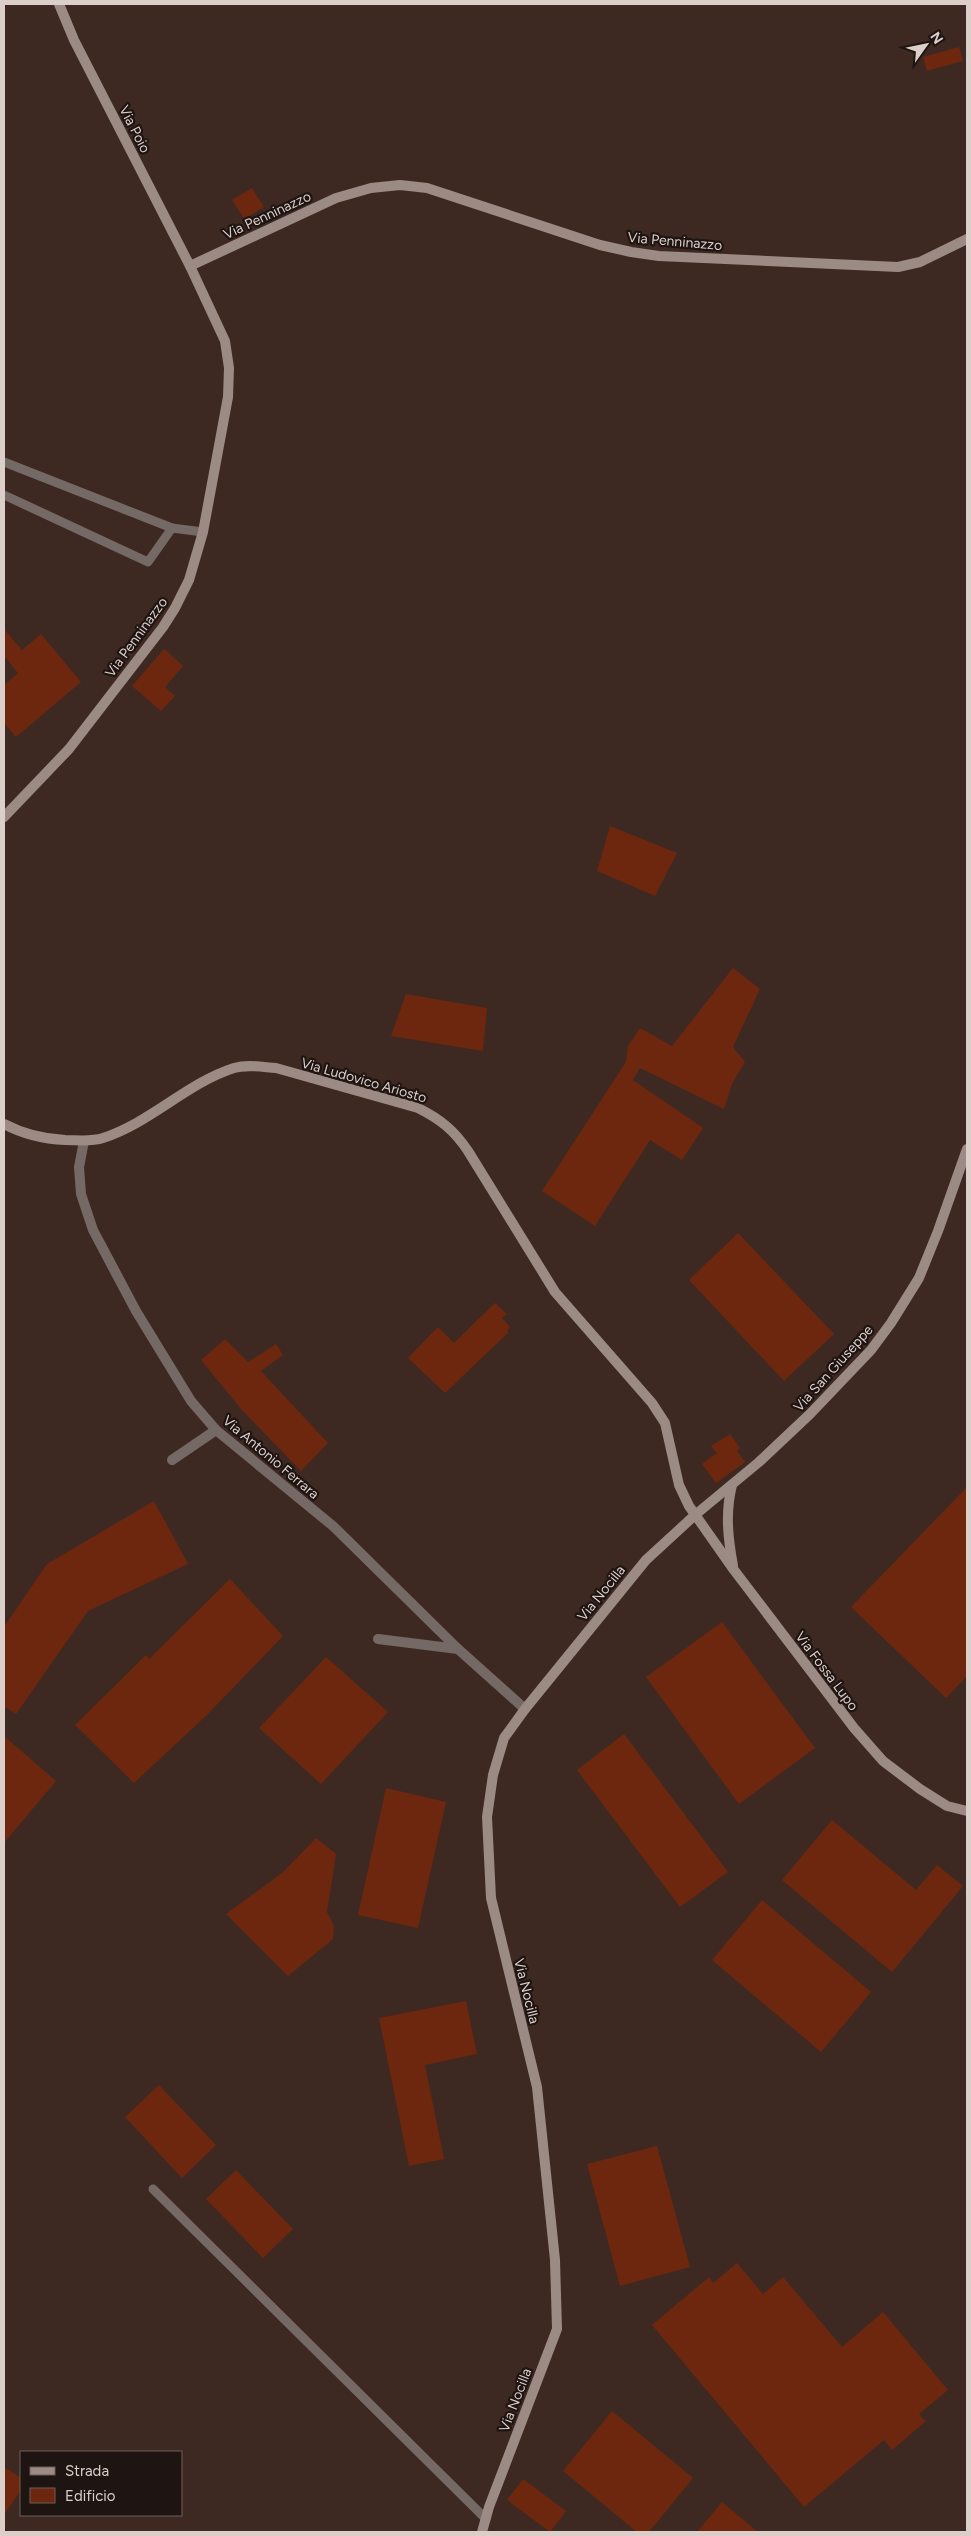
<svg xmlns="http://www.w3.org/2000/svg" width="971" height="2536" font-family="Figtree,sans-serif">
<rect width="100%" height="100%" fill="#3e2922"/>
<g fill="#6c270e">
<polygon points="959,47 963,61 927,71 923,57"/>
<polygon points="252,188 264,207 244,219 232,200"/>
<polygon points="4,629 22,650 41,634 81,682 16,737 4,723 4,685 18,673 4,656"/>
<polygon points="164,649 183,666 165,687 175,696 161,711 132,686"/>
<polygon points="610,826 677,853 655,896 597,871"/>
<polygon points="733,968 760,989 733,1047 745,1062 732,1084 724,1109 640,1068 633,1080 703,1128 682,1160 650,1140 595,1226 542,1191 626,1062 628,1046 640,1028 672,1046"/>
<polygon points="406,994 487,1008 483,1051 391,1036"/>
<polygon points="738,1233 834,1334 784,1381 689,1280"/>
<polygon points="495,1303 507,1314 502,1318 510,1327 507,1331 509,1332 445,1393 408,1358 438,1327 454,1343"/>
<polygon points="225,1339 248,1362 276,1344 283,1355 261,1371 328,1443 301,1471 241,1409 201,1360"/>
<polygon points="730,1434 740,1448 737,1451 745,1462 716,1483 702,1464 717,1453 711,1446"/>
<polygon points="967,1487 967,1676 946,1698 851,1607"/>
<polygon points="154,1501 188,1564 88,1611 16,1714 4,1706 4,1627 47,1564"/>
<polygon points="230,1579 283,1636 208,1714 134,1783 75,1725 146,1655 149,1659"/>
<polygon points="722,1622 815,1748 739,1804 646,1677"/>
<polygon points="326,1657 388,1712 321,1784 259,1728"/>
<polygon points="624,1734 728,1872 680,1907 577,1770"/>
<polygon points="4,1736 56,1781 4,1843"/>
<polygon points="386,1788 446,1802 418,1928 358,1915"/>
<polygon points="832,1820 916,1890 937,1865 963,1886 892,1972 782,1880"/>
<polygon points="316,1838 336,1854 327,1912 334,1926 333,1939 288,1976 226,1914 282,1873"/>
<polygon points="762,1900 871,1992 821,2052 712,1960"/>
<polygon points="466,2001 477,2054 425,2065 444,2159 409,2166 379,2018"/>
<polygon points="159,2085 216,2145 182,2178 125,2117"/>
<polygon points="657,2146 690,2267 620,2286 587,2164"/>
<polygon points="236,2170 293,2229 263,2258 206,2199"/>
<polygon points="737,2263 763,2294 783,2277 842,2347 883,2312 948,2390 919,2414 926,2421 892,2450 884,2440 804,2507 652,2325 709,2277 713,2283"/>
<polygon points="612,2411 693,2478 649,2532 637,2532 563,2471"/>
<polygon points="4,2467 21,2478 21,2490 4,2515"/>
<polygon points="523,2479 566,2511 550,2532 507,2500"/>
<polygon points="722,2502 758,2532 697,2532"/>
</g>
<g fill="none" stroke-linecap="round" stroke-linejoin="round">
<g stroke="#756966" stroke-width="9">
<polyline points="4,462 172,528 203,532"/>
<polyline points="4,495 148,562 172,528"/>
<polyline points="153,2189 486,2519"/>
</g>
<g stroke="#756966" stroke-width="10">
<polyline points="84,1141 79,1167 81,1194 93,1230 136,1311 191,1401 216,1430 333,1526 458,1649 525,1709"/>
<polyline points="172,1460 216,1430"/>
<polyline points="378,1639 458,1649"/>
</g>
<g stroke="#9c8a84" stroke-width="10">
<polyline points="59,4 74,40 190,266"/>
<polyline points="4,817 69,749 163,627 175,608 189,580 203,532 228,397 229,368 225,341 190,266 336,198 371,188 400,185 427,188 600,245 631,252 659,256 898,267 920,262 967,239"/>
<path d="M4,1124C23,1134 43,1139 65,1140C78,1140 91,1142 103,1138C150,1123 187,1083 234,1068C247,1064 262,1067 276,1068L418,1108C440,1119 454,1130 468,1151L555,1292L652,1403L665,1423L679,1485L689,1506L734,1570L854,1728L883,1761L920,1789L947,1806L967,1811"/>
<path d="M732,1485C725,1513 728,1538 733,1566"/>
<polyline points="482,2532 489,2507 557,2329 555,2260 537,2087 491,1898 487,1817 493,1775 504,1738 525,1709 646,1560 695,1515 759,1462 810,1414 871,1350 891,1323 919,1278 938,1231 967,1149"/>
</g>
</g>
<g text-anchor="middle" stroke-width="4.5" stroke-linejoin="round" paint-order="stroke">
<g font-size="14" fill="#dccec9" stroke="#1e1411">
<text transform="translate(135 129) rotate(63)" y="5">Via Poio</text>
<text transform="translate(267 215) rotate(-25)" y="5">Via Penninazzo</text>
<text transform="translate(675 241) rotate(5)" y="5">Via Penninazzo</text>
<text transform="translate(136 637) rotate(-54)" y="5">Via Penninazzo</text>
<text transform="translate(364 1080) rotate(16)" y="5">Via Ludovico Ariosto</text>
<text transform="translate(833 1368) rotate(-48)" y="5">Via San Giuseppe</text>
<text transform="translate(271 1457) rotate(40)" y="5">Via Antonio Ferrara</text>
<text transform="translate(601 1593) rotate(-51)" y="5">Via Nocilla</text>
<text transform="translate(827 1671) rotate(53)" y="5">Via Fossa Lupo</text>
<text transform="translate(527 1991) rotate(76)" y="5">Via Nocilla</text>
<text transform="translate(515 2400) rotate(-69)" y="5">Via Nocilla</text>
</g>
</g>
<rect width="971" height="2536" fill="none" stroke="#dccec9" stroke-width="10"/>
<rect x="20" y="2451" width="162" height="65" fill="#1e1411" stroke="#6a5e5b"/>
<rect x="30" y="2467" width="25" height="8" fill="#9c8a84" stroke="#6a5e5b"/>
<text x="65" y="2476" font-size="15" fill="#dccec9">Strada</text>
<rect x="30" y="2488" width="25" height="15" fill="#6c270e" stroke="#6a5e5b"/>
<text x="65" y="2501" font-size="15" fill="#dccec9">Edificio</text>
<g transform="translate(926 45) rotate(57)" stroke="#1e1411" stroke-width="4" paint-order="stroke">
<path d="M0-4L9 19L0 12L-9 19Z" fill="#dccec9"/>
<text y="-8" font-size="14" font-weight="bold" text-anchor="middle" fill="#dccec9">N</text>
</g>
</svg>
